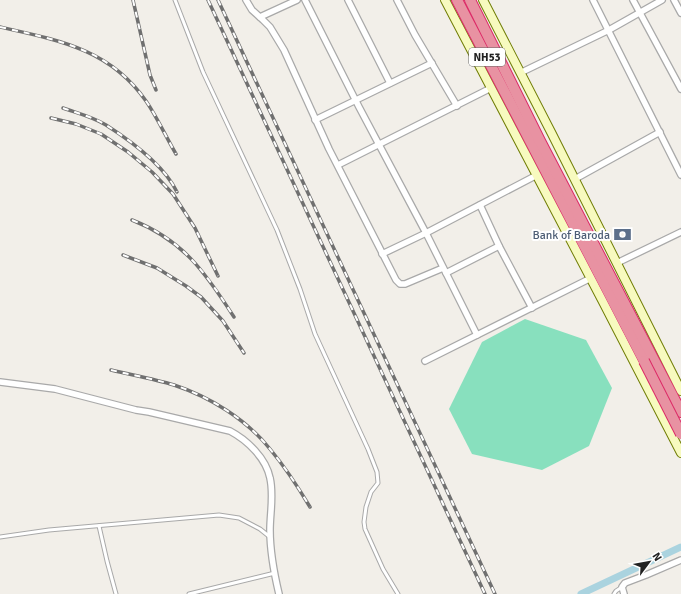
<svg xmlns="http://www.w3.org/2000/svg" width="681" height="594" font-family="Signika,sans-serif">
<rect width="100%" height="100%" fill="#f2efe9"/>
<polygon fill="#88e0be" points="525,319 586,340 612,388 589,446 542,470 472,454 449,409 482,342"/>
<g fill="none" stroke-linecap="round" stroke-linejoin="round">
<polyline stroke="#aad3df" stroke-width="7" points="581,594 681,547"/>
<defs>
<g id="lane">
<polyline points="175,0 203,72 277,230 300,289 315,334 368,449 377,472 378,483 371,492 366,507 364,522 365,529 383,569 398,594"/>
<polyline points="99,526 107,561 116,594"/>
<polyline points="0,537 49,530 219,515 239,518 260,529 270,537"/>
<polyline points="189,594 275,573"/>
<polyline points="614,594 616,591 622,587"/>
</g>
<g id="street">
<polyline points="246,0 252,10 263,20 270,27 284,50 329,149 396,280 400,284 405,284 443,268"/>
<polyline points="305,0 359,107 426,233 477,335"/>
<polyline points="348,0 390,83"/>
<polyline points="397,0 415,35 457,106"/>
<polyline points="593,0 681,175"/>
<polyline points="633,0 681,89"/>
<polyline points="674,0 681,13"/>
<polyline points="260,17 297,0"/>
<polyline points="520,73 609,30 662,0"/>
<polyline points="315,120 432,63"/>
<polyline points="338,165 491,88"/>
<polyline points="575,179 660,132"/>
<polyline points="480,205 499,246 532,308"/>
<polyline points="382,254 426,233 537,175"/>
<polyline points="617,263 681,232"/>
<polyline points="446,273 499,246"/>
<polyline points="425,361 591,278"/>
<path d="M0,382L55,389L136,410L149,412L230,431C247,440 266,458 270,478C274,495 270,513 270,530C270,552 274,573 279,594"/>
<polyline points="624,594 622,587 625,583 646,575 681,560"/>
</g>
<g id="secondary">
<polyline points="445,0 602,300 681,453"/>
<polyline points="483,0 552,134 681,391"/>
</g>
<g id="highway">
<polyline points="457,0 644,361"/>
<polyline points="470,0 540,141 681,412"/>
</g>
</defs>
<use href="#lane" stroke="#a9a9a9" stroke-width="5"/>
<use href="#street" stroke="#a9a9a9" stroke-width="8"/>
<use href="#secondary" stroke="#707d05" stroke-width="10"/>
<use href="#highway" stroke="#dc2a67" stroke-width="12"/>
<use href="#lane" stroke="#fff" stroke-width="3"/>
<use href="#street" stroke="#fff" stroke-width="5.5"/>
<use href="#secondary" stroke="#f7fabf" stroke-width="8"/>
<use href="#highway" stroke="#e892a2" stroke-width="10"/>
<defs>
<g id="rail">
<polyline points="133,0 150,75 156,90"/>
<polyline points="208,0 485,594"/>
<polyline points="218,0 495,594"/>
<path d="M0,27C58,40 110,49 146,101C157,117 166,137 176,154"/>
<path d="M63,108C77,113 93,117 106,125C131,141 164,165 177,192"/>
<polyline points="51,118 76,124 101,134 128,152 152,172 173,194 195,228 218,276"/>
<path d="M132,220C183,240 205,272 234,317"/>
<polyline points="123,255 157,268 186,286 201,297 223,321 244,353"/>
<path d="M111,370C132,375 154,379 174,385C210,397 246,419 270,449C285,467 298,487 310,507"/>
</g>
</defs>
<use href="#rail" stroke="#707070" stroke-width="3.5"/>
<use href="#rail" stroke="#fff" stroke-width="2" stroke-dasharray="6" stroke-linecap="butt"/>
<defs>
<polyline id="highway-bridge" points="644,361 681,434"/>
</defs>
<use href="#highway-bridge" stroke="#dc2a67" stroke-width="12" stroke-linecap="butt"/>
<use href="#highway-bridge" stroke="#e892a2" stroke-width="10"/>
</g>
<defs>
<symbol id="bank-bare" viewBox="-9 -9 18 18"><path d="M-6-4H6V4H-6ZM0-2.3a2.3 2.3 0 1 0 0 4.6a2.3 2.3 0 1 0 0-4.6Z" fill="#5c6f8a" stroke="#fff" stroke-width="2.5" paint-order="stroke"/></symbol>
</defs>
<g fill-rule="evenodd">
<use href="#bank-bare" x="610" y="222" width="25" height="25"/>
</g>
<g text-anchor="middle" stroke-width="4" stroke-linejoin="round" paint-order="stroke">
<rect fill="#fff" stroke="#646464" stroke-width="1" x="469" y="48" width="36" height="18" rx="3"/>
<g font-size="11" font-weight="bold" fill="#222">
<text x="487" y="61">NH53</text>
</g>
<g font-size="12" fill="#4e5e75" stroke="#fff" text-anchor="end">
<text x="610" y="239">Bank of Baroda</text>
</g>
</g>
<g transform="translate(649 562) rotate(58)" stroke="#ffffff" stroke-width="3" paint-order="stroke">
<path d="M0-3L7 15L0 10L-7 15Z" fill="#222222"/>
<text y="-6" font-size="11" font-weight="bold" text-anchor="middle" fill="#222222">N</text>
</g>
</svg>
